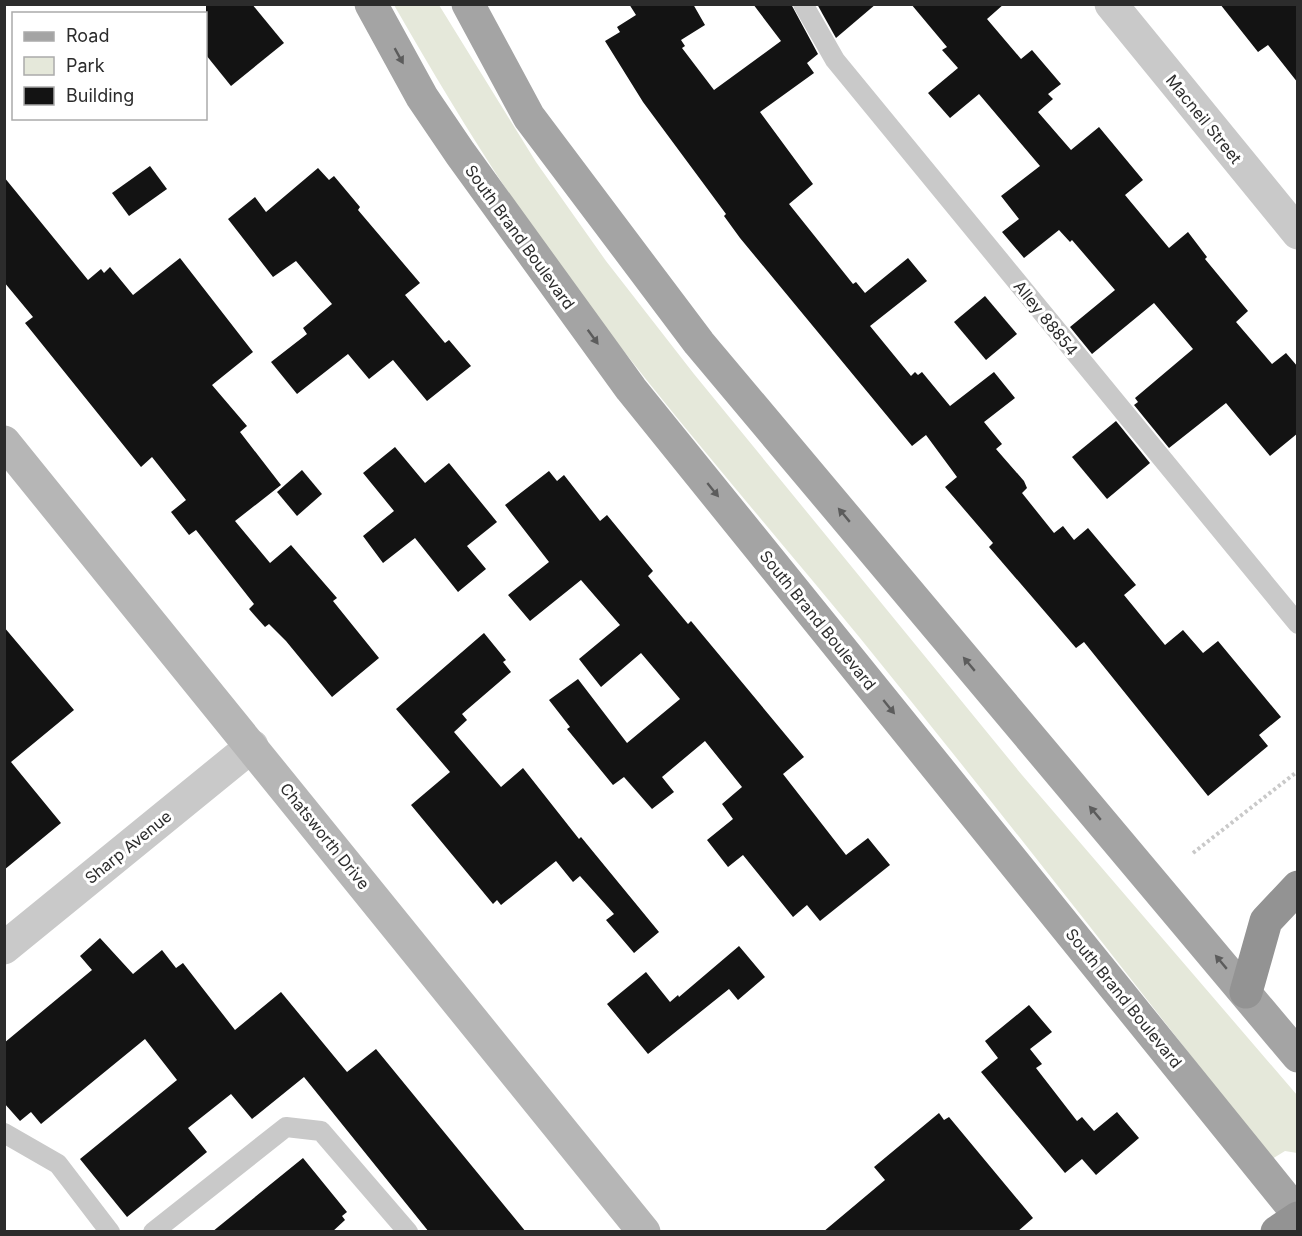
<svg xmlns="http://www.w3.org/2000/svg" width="1302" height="1236" font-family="Inter,sans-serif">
<rect width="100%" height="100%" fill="#fff"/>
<path fill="#e5e8da" d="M394,5H439L536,162L606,261L694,374L1022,775L1297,1095V1153L1285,1151L1272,1159C1135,985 1000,810 860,638C754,509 642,382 545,246C490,168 441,87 394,5Z"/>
<g fill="#131313">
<polygon points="206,4 252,4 284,43 231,86 206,55"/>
<polygon points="629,4 693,4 705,25 681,40 685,46 682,48 714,90 781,41 753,4 791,4 818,54 807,63 814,73 760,112 813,184 789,204 853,284 856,282 865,293 908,258 927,281 870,326 911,376 915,372 918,375 922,372 950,406 994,372 1015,398 984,422 1002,444 996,449 1024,481 1027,488 1022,493 1054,533 1063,526 1074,540 1088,528 1136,585 1124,595 1165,645 1183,630 1203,653 1218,641 1281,717 1259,735 1268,746 1208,796 1084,642 1076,648 989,547 993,543 945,487 957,477 926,435 912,446 740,238 724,216 726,214 643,102 605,41 620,32 617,27 636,15"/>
<polygon points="817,4 876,4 836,38"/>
<polygon points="911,4 1004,4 987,19 1021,59 1032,50 1061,84 1048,94 1053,99 1038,112 1071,150 1099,127 1143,180 1125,195 1169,248 1188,232 1207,257 1205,259 1248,311 1236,322 1272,364 1286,353 1298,367 1298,433 1270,456 1226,403 1169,448 1134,405 1138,402 1135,398 1193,349 1154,303 1092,354 1070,327 1115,290 1072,240 1070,242 1059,230 1024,258 1002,232 1019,219 1001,196 1040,166 979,94 950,118 928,93 958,68 942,50 947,47"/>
<polygon points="1220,4 1298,4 1298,83 1268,45 1258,52"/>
<polygon points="150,166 167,189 129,216 112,193"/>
<polygon points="318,168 329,180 334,176 360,207 358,210 420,283 405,295 445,343 449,340 471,366 427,401 393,360 369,379 348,354 297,394 271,362 307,334 303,328 332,304 296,261 273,277 228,219 255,197 266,212"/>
<polygon points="4,177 88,280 101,269 104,273 110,267 133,295 180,258 253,352 212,385 247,426 240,432 281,485 235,521 270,563 291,545 337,598 333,601 379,658 332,697 286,641 269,624 265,627 249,609 254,604 196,530 189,535 171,512 186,500 152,457 141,467 25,323 33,317 4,282"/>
<polygon points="985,296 1017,334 986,360 954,322"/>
<polygon points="1116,421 1150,463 1107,499 1072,457"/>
<polygon points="395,447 425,483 449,463 497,522 467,546 486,569 458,592 415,538 383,563 363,536 394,511 363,473"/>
<polygon points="302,470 322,494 297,516 277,492"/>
<polygon points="549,471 557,481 564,475 600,521 607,515 653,571 648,576 688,624 691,621 804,757 783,774 846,855 868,838 890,865 820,921 807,905 793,917 743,855 728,867 707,840 733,819 722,804 742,787 705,741 662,777 674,792 652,809 624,777 613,785 567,729 570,727 549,700 578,679 627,743 680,699 641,653 601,687 579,659 620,625 581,580 530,621 508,595 549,562 505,505"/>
<polygon points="4,627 74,710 11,762 61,823 4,870"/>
<polygon points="484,633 506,660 503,662 511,672 462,714 467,720 454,732 501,787 523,768 579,839 581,837 659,932 634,953 606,920 614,914 580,876 573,882 556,861 501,905 497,900 493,904 411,805 450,772 396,709"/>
<polygon points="100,938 133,974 162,950 176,968 183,963 235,1030 281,992 347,1072 376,1049 526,1232 429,1232 304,1077 252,1119 231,1094 188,1128 207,1152 127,1217 80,1159 177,1080 145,1039 41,1124 31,1112 20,1121 4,1103 4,1043 92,970 80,956"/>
<polygon points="739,946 765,977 738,1000 729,989 648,1054 607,1004 646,972 670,1002 678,995 679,997"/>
<polygon points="1029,1005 1052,1032 1030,1049 1042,1064 1036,1068 1077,1121 1082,1117 1094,1131 1117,1112 1139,1138 1096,1175 1082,1159 1065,1173 981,1072 998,1058 985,1041"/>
<polygon points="939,1113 944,1120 949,1117 1033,1218 1017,1232 823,1232 885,1180 874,1167"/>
<polygon points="303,1158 347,1212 342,1216 345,1220 332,1232 212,1232"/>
</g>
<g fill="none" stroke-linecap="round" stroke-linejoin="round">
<polyline stroke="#c9c9c9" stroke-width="4" stroke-dasharray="3 3" stroke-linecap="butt" points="1193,853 1298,771"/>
<g stroke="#c9c9c9" stroke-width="20">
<polyline points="803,4 835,60 1298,624"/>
<polyline points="4,1133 58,1164 110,1232"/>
<polyline points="153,1232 286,1127 321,1131 408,1232"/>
</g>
<g stroke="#c9c9c9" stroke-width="33">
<polyline points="1111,4 1298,233"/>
<polyline points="4,948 252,746"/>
</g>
<polyline stroke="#b6b6b6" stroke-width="33" points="4,442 644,1232"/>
<g stroke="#a4a4a4" stroke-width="33">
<polyline points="371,4 422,97 460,153 631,389 1298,1214"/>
<polyline points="468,4 529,117 699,343 1298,1056"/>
</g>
<g stroke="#939393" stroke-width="33">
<polyline points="1246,992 1266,921 1298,887"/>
<polyline points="1277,1232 1298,1218"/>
</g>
</g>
<defs><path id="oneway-solid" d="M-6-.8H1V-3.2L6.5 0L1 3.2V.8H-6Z" transform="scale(1.5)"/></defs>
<g fill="#5c5c5c">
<use href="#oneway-solid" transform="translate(399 56) rotate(61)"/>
<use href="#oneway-solid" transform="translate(593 337) rotate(54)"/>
<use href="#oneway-solid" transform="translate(713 490) rotate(51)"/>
<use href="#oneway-solid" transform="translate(844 515) rotate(-130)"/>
<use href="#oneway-solid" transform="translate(969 664) rotate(-130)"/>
<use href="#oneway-solid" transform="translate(889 707) rotate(51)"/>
<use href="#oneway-solid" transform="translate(1095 813) rotate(-130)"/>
<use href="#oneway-solid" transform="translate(1221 962) rotate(-130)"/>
</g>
<g text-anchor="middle" stroke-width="6" stroke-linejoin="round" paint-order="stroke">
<g font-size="16" fill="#2c2c2c" stroke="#fff">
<text transform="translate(1204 119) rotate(51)" y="6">Macneil Street</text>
<text transform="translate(520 237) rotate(54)" y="6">South Brand Boulevard</text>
<text transform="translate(1046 318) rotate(51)" y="6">Alley 88854</text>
<text transform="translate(818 620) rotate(51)" y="6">South Brand Boulevard</text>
<text transform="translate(325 836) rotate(51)" y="6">Chatsworth Drive</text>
<text transform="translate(128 847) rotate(-39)" y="6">Sharp Avenue</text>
<text transform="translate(1124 998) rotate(51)" y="6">South Brand Boulevard</text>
</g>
</g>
<rect width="1302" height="1236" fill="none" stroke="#2c2c2c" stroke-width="12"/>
<rect x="12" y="12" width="195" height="108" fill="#ffffff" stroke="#ababab" stroke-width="1.5"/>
<rect x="24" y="32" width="30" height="9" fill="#a4a4a4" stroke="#ababab" stroke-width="1.5"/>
<text x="66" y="42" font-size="18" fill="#2c2c2c">Road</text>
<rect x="24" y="57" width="30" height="18" fill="#e5e8da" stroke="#ababab" stroke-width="1.5"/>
<text x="66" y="72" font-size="18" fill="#2c2c2c">Park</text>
<rect x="24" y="87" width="30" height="18" fill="#131313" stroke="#ababab" stroke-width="1.5"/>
<text x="66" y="102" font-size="18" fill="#2c2c2c">Building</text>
</svg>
